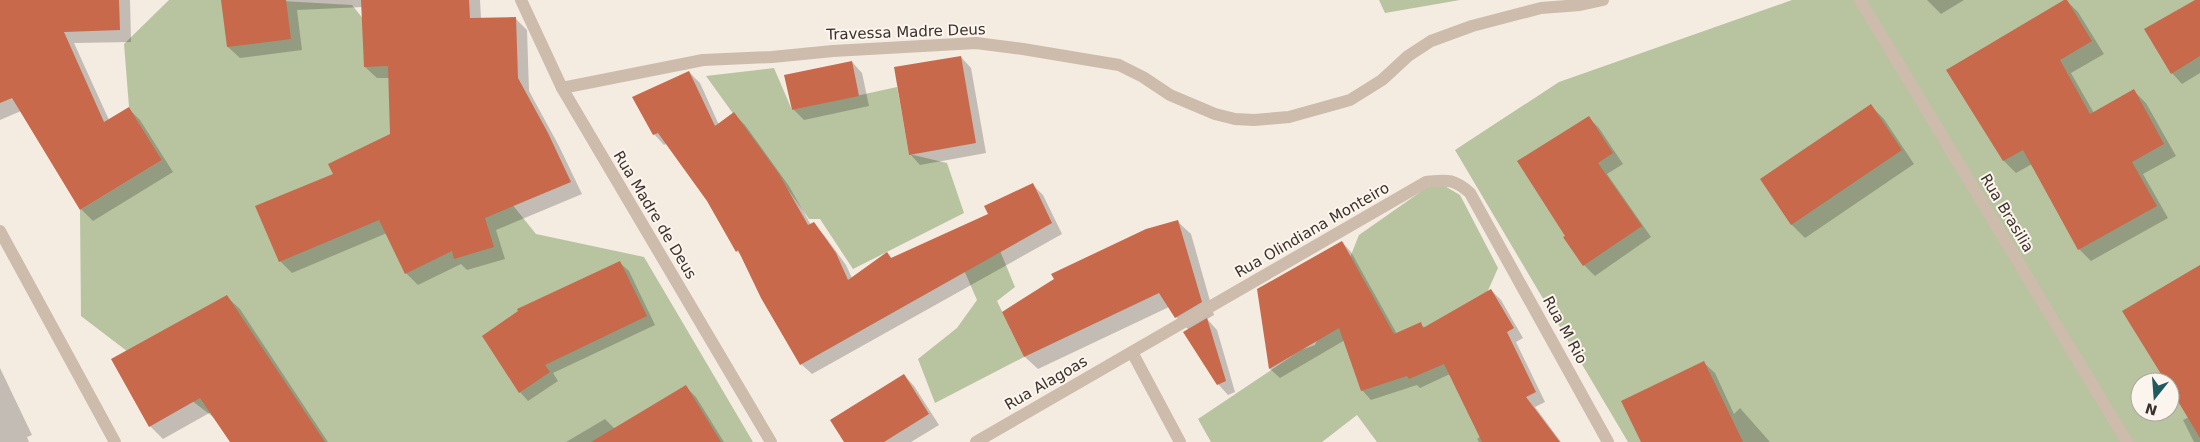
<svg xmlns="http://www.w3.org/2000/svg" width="2200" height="442" font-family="'DejaVu Sans',sans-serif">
<rect width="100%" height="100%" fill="#f4ebe1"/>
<g fill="#b8c4a0" fill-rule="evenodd">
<polygon points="169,0 264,0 352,5 536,234 644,257 753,442 246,442 81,316 80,210 162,160 129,107 124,44"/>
<polygon points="1379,0 1460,0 1385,13"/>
<path d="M1792,0H2200V442H1628L1455,150L1559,82ZM2140,382H2170V412H2140Z"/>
<polygon points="774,68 792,110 897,87 909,154 947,163 964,213 853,269 820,219 809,219 706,76"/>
<polygon points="1436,181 1460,195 1498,268 1450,376 1484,442 1377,442 1357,415 1322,442 1211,442 1198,419 1301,350 1315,345 1359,235"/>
<polygon points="993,234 1015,287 997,301 1024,357 935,403 918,359 957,328 977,300 957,254"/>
</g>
<g fill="#0003">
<polygon points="0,0 130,0 131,42 74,43 109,120 128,108 140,120 173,172 93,221 81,209 21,111 0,120"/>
<polygon points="222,0 480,0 481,19 515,18 527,30 529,91 559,146 582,194 496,230 505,259 467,270 461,264 418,285 406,273 387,233 292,273 280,261 335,174 392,135 390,78 377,78 365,67 363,7 297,10 302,50 240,58 228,47"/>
<polygon points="1927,0 1964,0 1941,14"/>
<polygon points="2066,0 2078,12 2104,54 2071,73 2094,113 2134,91 2146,103 2176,156 2143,174 2168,218 2091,261 2079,249 2032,164 2016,173 2004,161 1948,70"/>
<polygon points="2197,0 2200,0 2200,73 2182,84 2172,73"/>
<polygon points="961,57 971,68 986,153 920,165 910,154"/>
<polygon points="852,62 862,73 869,106 804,120 793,109"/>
<polygon points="689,72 700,83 719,125 734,114 745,125 789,186 811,225 813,224 824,235 846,265 852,278 887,253 892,259 990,215 1032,184 1043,195 1062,234 812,374 801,364 743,257 737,251 708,200 668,143 664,145 654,134"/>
<polygon points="1871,106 1884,119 1914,164 1805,238 1791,224"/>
<polygon points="1588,117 1599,128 1623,164 1607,174 1651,237 1595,276 1584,265 1564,238 1567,236"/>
<polygon points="1178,222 1191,234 1214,315 1207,319 1217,330 1235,392 1228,395 1218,384 1189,330 1176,317 1169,307 1038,369 1025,357 1004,312"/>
<polygon points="1342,242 1351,252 1397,334 1420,324 1425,328 1491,290 1501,300 1523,338 1516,342 1545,402 1535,407 1561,442 1479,442 1477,439 1481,436 1450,374 1420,388 1417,385 1371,400 1362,390 1345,340 1280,378 1270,369 1259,290"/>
<polygon points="620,263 629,271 655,325 553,373 558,381 528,401 520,392"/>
<polygon points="2200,267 2200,442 2194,442 2183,420 2189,417 2170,386 2170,382 2167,382"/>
<polygon points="227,297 240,309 328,442 231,442 211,412 163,439 150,426"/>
<polygon points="1704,363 1715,373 1734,414 1740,408 1770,442 1646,442"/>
<polygon points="0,368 32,435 27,437 29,442 0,442"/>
<polygon points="904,375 914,386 939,425 911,442 846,442"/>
<polygon points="686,387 696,397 724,442 566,442 605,419 615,429"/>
</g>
<g fill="#c8694b">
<polygon points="0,0 119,0 120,30 64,32 104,122 129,107 162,160 80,210 12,98 0,103"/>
<polygon points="221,0 286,0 291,39 227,47"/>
<polygon points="361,0 469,0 470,18 516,17 518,78 548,133 571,182 485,218 494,247 454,259 452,251 405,274 379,220 279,262 255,206 333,174 328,164 390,134 388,66 364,67"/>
<polygon points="2064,0 2067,0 2092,41 2060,60 2090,114 2134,89 2164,144 2132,162 2157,206 2078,250 2023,150 2003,161 1946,70"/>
<polygon points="2195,0 2200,0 2200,56 2171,74 2144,29"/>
<polygon points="961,56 976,143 909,155 894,67"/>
<polygon points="852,61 859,96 792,110 784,75"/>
<polygon points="689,71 715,126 734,112 779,174 808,225 814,222 836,253 848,280 887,252 891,258 988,214 984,206 1033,183 1052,223 800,365 761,298 738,250 736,252 707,201 658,133 653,135 632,97"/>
<polygon points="1871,104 1902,150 1791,225 1760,179"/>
<polygon points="1589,116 1613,153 1598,163 1642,226 1583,266 1563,237 1565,236 1517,161"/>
<polygon points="1178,220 1202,302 1175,318 1159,293 1024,357 1002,312 1054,279 1051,274 1146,229"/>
<polygon points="1342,241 1394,334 1421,322 1423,328 1491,289 1514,328 1507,332 1536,392 1526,397 1560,442 1482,442 1444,364 1409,379 1407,376 1361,391 1339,328 1269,369 1257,289"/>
<polygon points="620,261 647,316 545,365 550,372 519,393 482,336 518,311 517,309"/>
<polygon points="2200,265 2200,438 2170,388 2170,382 2166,382 2122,311"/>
<polygon points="227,295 325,442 230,442 200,398 149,427 111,359"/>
<polygon points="1207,318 1226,381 1217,385 1183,332"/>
<polygon points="1704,361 1743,442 1641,442 1621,401"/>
<polygon points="904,374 929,414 884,442 844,442 830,420"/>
<polygon points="686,385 721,442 591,442"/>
</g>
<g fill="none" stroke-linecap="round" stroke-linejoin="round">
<g stroke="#cdbbac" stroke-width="12">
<polyline points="521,0 562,88 771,442"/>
<polyline points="1860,0 2127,442"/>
<polyline points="562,88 703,60 772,57 833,51 976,43 1023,49 1119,65 1143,77 1170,95 1215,114 1235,119 1254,120 1289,117 1350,100 1382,80 1408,56 1431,41 1472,26 1541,8 1580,5 1603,0"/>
<polyline points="0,231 115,442"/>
<polyline points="1132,352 1180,442"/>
<path d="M976,442L1426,182C1447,180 1453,178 1470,193L1608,442"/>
</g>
</g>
<g text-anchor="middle" stroke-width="4" stroke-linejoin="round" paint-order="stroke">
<g font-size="15" fill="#3b302b" stroke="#fbf5ee">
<text transform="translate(906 32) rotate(-2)" y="5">Travessa Madre Deus</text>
<text transform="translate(2007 213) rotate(59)" y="5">Rua Brasilia</text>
<text transform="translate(655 215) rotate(59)" y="5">Rua Madre de Deus</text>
<text transform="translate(1312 230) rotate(-30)" y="5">Rua Olindiana Monteiro</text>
<text transform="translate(1565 330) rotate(61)" y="5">Rua M Rio</text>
<text transform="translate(1046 383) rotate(-30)" y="5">Rua Alagoas</text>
</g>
</g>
<g transform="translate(2155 397) rotate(197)"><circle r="24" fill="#fbf5ee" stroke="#aea6a0"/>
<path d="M0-4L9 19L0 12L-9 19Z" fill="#1f5a5e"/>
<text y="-8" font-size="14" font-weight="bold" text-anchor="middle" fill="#3b302b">N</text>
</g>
</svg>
